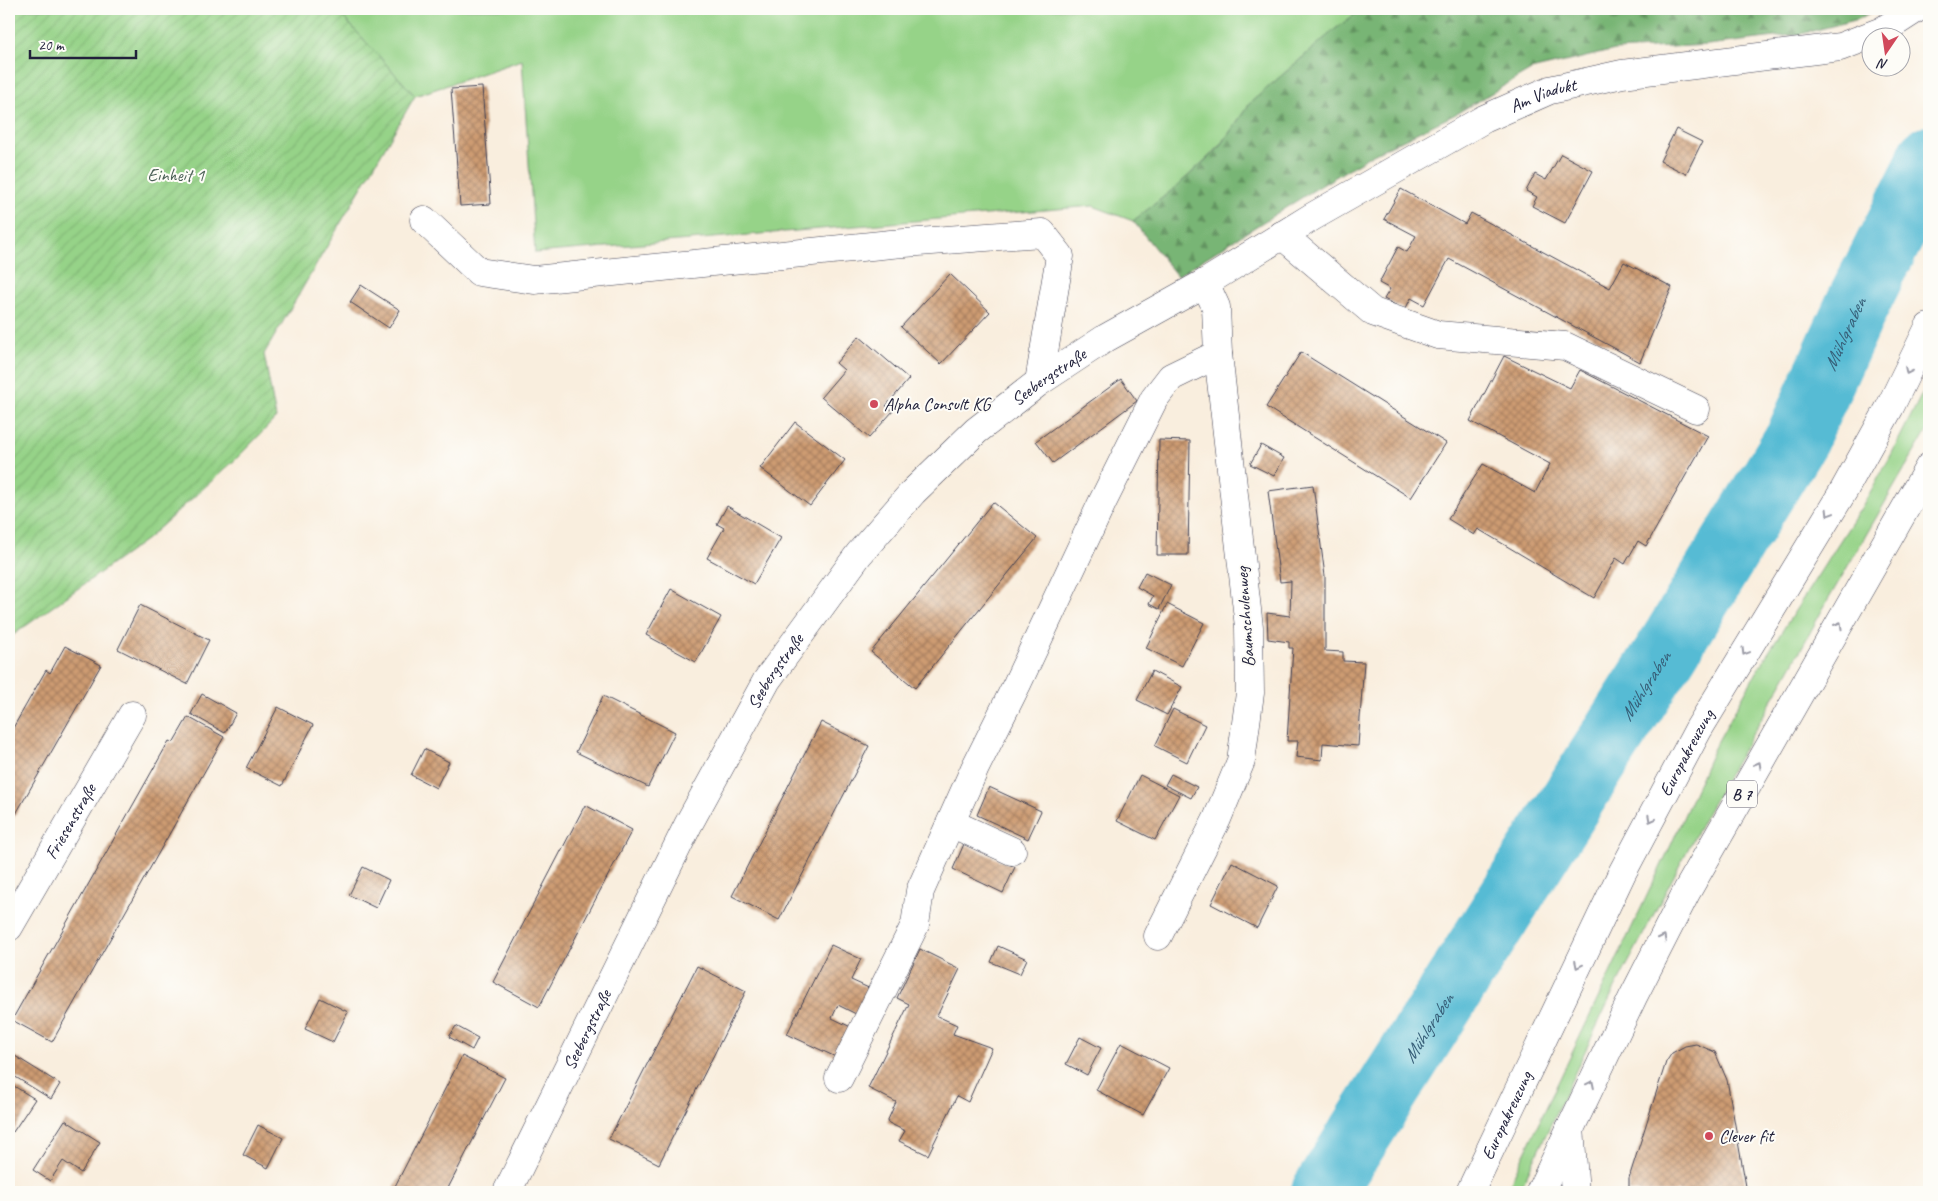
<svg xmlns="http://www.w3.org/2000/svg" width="1938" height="1201" font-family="Caveat,sans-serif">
<defs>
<pattern id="forest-firs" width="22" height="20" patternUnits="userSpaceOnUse" patternTransform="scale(1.25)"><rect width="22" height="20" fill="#78b574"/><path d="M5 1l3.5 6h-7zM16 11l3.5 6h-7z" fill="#629360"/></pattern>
<pattern id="garden-furrows" width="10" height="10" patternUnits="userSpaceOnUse" patternTransform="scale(1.25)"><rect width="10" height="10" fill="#96d388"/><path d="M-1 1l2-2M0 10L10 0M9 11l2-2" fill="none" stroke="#81b576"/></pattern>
<pattern id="building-cross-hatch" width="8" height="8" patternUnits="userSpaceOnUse" patternTransform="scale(1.25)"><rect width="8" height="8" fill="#cd9b72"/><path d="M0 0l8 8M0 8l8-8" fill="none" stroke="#a67e5f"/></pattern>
</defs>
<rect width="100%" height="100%" fill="#fdfcf7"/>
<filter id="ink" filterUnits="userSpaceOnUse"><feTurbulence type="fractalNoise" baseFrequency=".02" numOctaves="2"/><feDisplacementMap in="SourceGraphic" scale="10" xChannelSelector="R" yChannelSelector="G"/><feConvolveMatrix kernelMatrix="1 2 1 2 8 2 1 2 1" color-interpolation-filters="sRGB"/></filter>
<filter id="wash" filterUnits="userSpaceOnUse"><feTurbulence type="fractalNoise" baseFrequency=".0096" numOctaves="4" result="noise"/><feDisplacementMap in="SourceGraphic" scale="20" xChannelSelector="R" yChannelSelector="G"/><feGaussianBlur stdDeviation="1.12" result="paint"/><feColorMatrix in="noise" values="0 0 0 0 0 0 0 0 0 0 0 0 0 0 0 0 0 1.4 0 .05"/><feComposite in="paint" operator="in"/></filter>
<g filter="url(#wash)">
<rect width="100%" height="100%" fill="#f9eede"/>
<g fill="#96d388" stroke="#5c7a62">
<polygon points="336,9 1362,9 1334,30 1250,103 1220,146 1176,187 1133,221 1093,206 535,253 522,60 415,96"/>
<polygon points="1929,380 1929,427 1824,607 1789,671 1708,811 1611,996 1519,1192 1506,1192 1671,845 1714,748 1761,664 1861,508 1888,461"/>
</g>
<polygon fill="url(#forest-firs)" stroke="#4d6c58" points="1362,9 1877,9 1859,19 1801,34 1708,45 1615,50 1531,70 1454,115 1373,154 1306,195 1177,276 1133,221 1176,187 1220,147 1250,103 1334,30"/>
<polygon fill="url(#garden-furrows)" stroke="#5c7a62" points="9,9 336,9 415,96 264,354 276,418 235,460 147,539 9,638"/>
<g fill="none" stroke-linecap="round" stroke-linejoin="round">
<path stroke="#56bbd4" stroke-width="64" id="s1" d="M1323,1192L1668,649L1797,438L1857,305L1922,176L1929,158"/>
</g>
<g id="blocks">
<g fill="url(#building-cross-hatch)">
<polygon points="482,87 491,204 460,206 451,89"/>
<polygon points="1676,129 1702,142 1686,174 1660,161"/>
<polygon points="1561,154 1593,171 1565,223 1532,206 1537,197 1526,191 1535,174 1546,180"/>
<polygon points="1401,189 1465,224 1471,213 1610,288 1624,262 1672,287 1640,362 1449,259 1424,305 1411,298 1405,310 1384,299 1390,289 1379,283 1398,247 1407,252 1416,236 1384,219"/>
<polygon points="950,274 990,312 941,364 901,327"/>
<polygon points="361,285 400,310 389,328 350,302"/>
<polygon points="859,336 909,379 886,406 893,411 869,438 821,397 844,370 836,363"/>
<polygon points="1301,352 1446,443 1411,498 1266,407"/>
<polygon points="1504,356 1570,388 1580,370 1708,436 1646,546 1638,541 1625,564 1616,558 1594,598 1478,529 1474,535 1448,519 1483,464 1535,493 1550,464 1470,421"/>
<polygon points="1121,379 1137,401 1053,463 1036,441"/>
<polygon points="795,422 845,460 810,506 760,468"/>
<polygon points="1159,440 1190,441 1188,555 1157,555"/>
<polygon points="1261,445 1284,458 1274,476 1250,464"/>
<polygon points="1313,485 1325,576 1325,651 1343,652 1343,661 1364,662 1358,746 1323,743 1322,760 1296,757 1298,741 1287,741 1293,648 1289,648 1289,642 1268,639 1267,613 1290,616 1291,581 1280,582 1268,491"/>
<polygon points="993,502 1037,538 915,688 871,652"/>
<polygon points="727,506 781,538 754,584 707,558 724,528 717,524"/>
<polygon points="1145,572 1171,585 1159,609 1149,604 1153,596 1137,587"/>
<polygon points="671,589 721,617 696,662 646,635"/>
<polygon points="1167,604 1204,623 1182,666 1146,648"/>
<polygon points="140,605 209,640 187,684 118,649"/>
<polygon points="65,646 101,665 9,826 9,735 46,670 50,673"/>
<polygon points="1152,671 1182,687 1167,715 1137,700"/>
<polygon points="202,694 236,713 225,733 191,714"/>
<polygon points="603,696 675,732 648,787 576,752"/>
<polygon points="278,707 313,725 282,786 246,768"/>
<polygon points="1173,709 1205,725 1187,762 1155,746"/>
<polygon points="188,717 224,737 52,1042 12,1020 169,741 173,743"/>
<polygon points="821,722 869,746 779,920 732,896"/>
<polygon points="424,749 449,762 436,788 411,775"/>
<polygon points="1171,774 1197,787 1191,798 1165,785"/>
<polygon points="1140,775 1179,795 1155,840 1117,821"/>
<polygon points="989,787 1041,811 1028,839 977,815"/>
<polygon points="585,805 632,830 539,1007 493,982"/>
<polygon points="964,844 1015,867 1003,893 953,869"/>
<polygon points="1232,862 1278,886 1257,928 1211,904"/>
<polygon points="363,867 389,880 376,908 349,895"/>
<polygon points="831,945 861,959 851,980 873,990 860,1016 838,1005 832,1018 855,1029 840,1059 787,1034"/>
<polygon points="998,946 1027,959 1020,974 991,962"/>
<polygon points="920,949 960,969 937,1016 957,1025 953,1034 992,1048 968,1102 957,1096 928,1155 899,1141 905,1131 887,1122 896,1102 868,1088 909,1004 897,998"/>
<polygon points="697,966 746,991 659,1164 609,1139"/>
<polygon points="320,998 348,1012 333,1042 305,1029"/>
<polygon points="456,1026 478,1038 472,1050 449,1037"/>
<polygon points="1080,1037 1101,1048 1087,1075 1066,1064"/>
<polygon points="1121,1043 1169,1068 1143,1115 1096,1090"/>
<polygon points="1696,1044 1715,1052 1727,1080 1747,1192 1629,1192 1629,1178 1666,1062 1672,1053 1685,1046"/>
<polygon points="15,1056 60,1084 51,1099 9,1073 9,1066"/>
<polygon points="462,1056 505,1078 446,1192 392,1192"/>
<polygon points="9,1083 35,1099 13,1132 9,1129"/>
<polygon points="65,1120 100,1142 81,1173 63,1161 50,1181 33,1170"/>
<polygon points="258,1125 283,1138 268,1168 243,1155"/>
</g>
</g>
</g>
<g filter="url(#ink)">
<use href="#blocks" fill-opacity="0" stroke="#424153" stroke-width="1"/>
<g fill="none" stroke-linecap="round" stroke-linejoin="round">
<defs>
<g id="minor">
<polyline points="424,220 479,272 534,280 891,244 1042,233 1060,256 1039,382"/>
<polyline points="1282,235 1373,312 1438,335 1565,346 1696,409"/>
<polyline points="951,823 1012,851"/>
<path id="s2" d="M9,927L132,715"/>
<polyline points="1158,936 1217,819 1241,761 1250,693 1249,627 1218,354 1216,307 1205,283"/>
<polyline points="839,1078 915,925 920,891 975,768 1017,684 1103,501 1154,399 1171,377 1218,354"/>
<polyline points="1570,1128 1575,1192"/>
<path id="s3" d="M507,1192L688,825L767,680L859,554L913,492L976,431L1039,382L1106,338L1205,283L1312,217L1484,119L1550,90L1622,74L1840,47L1882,31L1916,9"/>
</g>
<g id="major">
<path id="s4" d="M1470,1192L1622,873L1698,730L1844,490L1890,407L1929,327"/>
<polyline points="1540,1192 1633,997 1687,891 1929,467"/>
</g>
</defs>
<use href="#minor" stroke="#424153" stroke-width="29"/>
<use href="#major" stroke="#424153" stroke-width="29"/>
<use href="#minor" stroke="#fff" stroke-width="28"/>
<use href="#major" stroke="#fff" stroke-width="28"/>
</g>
<defs><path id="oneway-chevron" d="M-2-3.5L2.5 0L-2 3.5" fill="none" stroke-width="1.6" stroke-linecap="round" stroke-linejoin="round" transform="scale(1.25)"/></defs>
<g stroke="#9c9ca7">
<use href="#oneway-chevron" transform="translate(1908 371) rotate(116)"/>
<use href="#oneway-chevron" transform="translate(1829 513) rotate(121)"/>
<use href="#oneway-chevron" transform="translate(1839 625) rotate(-60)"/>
<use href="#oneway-chevron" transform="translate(1745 652) rotate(121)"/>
<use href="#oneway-chevron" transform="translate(1758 765) rotate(-61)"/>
<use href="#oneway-chevron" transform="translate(1651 819) rotate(118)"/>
<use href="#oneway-chevron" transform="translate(1663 938) rotate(-63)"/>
<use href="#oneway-chevron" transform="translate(1578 965) rotate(116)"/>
<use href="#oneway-chevron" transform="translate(1591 1084) rotate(-64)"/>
</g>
</g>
<g fill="#d1495b" stroke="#fdfcf7" stroke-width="2">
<circle cx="874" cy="404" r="5"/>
<circle cx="1709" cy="1136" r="5"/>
</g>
<g text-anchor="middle" stroke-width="4" stroke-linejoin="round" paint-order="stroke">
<rect fill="#fdfcf7" stroke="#646373" stroke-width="1" x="1727" y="780.5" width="30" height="27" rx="4"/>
<g font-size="16" font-weight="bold" fill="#22223b">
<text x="1742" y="800">B 7</text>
</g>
<g font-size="18" fill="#22223b" stroke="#fdfcf7">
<text dy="6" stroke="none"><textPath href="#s3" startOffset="1561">Am Viadukt</textPath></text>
<text dy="6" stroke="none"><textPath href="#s3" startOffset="991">Seebergstraße</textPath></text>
<text transform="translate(1245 617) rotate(-94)" y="6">Baumschulenweg</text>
<text dy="6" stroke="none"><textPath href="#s3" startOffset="586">Seebergstraße</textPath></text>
<text dy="6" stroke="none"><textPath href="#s4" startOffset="490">Europakreuzung</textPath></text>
<text dy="6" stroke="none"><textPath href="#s2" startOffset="122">Friesenstraße</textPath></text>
<text dy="6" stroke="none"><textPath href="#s3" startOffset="181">Seebergstraße</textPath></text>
<text dy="6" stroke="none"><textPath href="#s4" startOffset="85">Europakreuzung</textPath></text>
</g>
<g font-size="18" fill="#4b6056" stroke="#fdfcf7">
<text x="176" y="181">Einheit 1</text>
</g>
<g font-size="18" fill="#22223b" stroke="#fdfcf7" text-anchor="start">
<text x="884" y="410">Alpha Consult KG</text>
<text x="1719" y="1142">Clever fit</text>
</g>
<g font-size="19" font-style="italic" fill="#375f78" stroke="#fdfcf7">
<text dy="7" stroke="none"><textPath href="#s1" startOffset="1005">Mühlgraben</textPath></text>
<text dy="7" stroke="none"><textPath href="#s1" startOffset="600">Mühlgraben</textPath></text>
<text dy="7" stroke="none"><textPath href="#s1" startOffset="195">Mühlgraben</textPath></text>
</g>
</g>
<rect width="1938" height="1201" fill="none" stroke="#fdfcf7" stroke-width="30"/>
<g transform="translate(1886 52) rotate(193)"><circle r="24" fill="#fdfcf7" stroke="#a5a5ac"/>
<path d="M0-4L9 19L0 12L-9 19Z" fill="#d1495b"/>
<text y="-8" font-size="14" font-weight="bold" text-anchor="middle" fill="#22223b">N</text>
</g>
<path d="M30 50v8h106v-8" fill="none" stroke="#22223b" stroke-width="2.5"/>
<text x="38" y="50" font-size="15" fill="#22223b" stroke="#fdfcf7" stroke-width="4" paint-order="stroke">20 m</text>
</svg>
